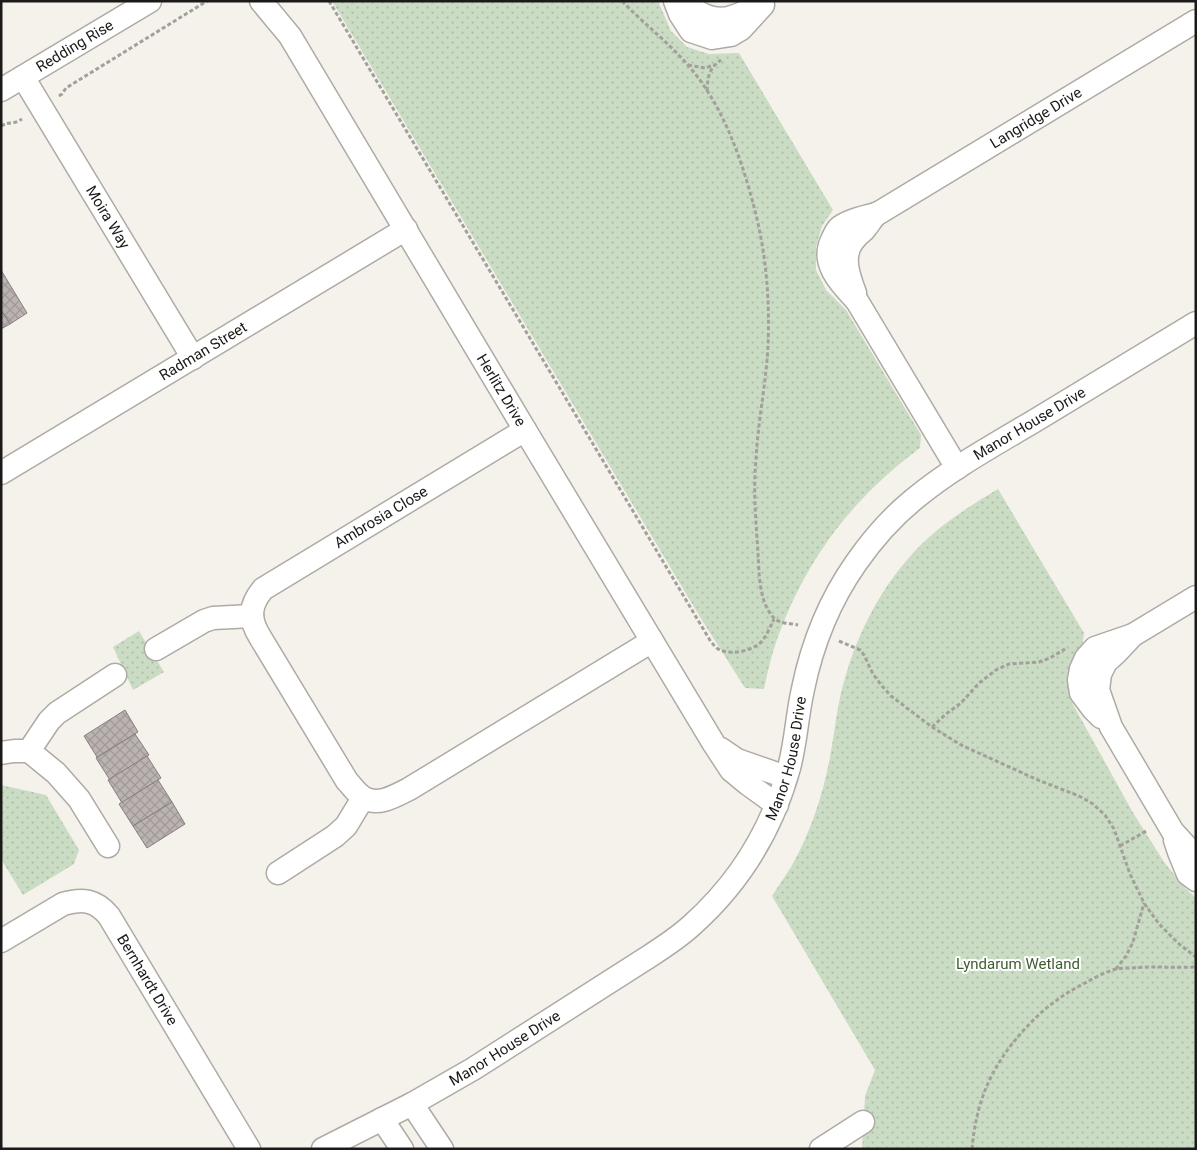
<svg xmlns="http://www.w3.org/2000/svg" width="1197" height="1150" font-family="Roboto,sans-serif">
<defs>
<pattern id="grass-dots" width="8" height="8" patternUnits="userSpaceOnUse" patternTransform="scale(1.25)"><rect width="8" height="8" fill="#cbdcc4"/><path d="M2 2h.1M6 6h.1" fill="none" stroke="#aebca8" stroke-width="1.8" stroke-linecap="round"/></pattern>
<pattern id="building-cross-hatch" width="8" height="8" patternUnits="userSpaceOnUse" patternTransform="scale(1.25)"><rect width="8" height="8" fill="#bbb3b2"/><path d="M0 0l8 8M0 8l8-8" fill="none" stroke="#a09998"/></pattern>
</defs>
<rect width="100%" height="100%" fill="#f5f2ec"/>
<g fill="url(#grass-dots)">
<path d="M332,1H658L671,31L687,47L709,54L739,53L833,210L822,226L816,247V270L826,290L846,310L921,435L920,448C854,497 808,556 779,634C772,652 768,671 764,689L745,688L700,617Z"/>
<path d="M998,489L1084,633L1082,647L1073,660L1067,676L1070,699L1132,811L1164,862L1185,888L1196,898V1149H862L865,1096L875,1070L772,896C778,886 785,877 791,867C810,834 823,795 830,757C835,731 837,704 845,678C861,621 894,564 941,527C959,513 978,501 998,489Z"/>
<polygon points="139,631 164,672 133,690 113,647"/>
<polygon points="1,785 46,795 79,850 74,864 23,895 1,859"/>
</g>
<g fill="url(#building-cross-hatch)" stroke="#877f7f">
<polygon points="1,270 27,313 10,324 1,310"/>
<polygon points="1,310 10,324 1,329"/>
<polygon points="125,710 138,732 97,757 84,736"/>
<polygon points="135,734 149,755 110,780 96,758"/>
<polygon points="147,756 161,778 122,803 108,780"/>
<polygon points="158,780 172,802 133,826 119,804"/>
<polygon points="172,802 185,824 147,848 133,826"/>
</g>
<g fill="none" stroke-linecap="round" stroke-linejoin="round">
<defs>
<g id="minor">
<path id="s1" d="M261,1L290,36L525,430L714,744L731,770L748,784L777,805"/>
<polyline points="675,1 680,14 691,31 712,38 731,35 741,29 763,5"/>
<path d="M685,1C696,13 711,21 728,18C738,16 748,10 758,7"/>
<path id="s2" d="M23,77L193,358"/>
<path id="s3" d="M1,90L150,1"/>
<path d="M855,293C849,277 841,256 853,241C856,237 860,233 864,230C868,225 872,219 876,214"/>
<path d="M525,430L263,589C249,606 249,619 260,637L347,781C352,786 357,794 364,798C379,806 395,796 409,789L652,641"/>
<path id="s4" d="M957,468L857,301C842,285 820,264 832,240C834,236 836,230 840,227C851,220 864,217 877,214L1196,21"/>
<path id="s5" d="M1,473L406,229"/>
<polyline points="1133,635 1117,652 1106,662 1100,674 1098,690 1111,727 1173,832 1196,857"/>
<polyline points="156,649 204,621 213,618 252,616"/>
<polyline points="1101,717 1093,709 1081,693 1079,680 1081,669 1086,658 1095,648 1133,635 1196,597"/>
<polyline points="721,749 737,760 786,777"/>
<polyline points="1,753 14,751 29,751"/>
<polyline points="1175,840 1179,852 1188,874 1196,880"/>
<polyline points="108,846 79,799 56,773 29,751 49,721 57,713 115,675"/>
<polyline points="278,873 335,836 346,826 363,798"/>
<path id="s6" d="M1,941L63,904C82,898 96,900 109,916L249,1149"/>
<polyline points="412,1104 442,1149"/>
<polyline points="382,1119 402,1149"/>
<path id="s7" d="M323,1149L412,1104L473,1069L642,961C659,950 677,939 692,925C739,883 772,829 789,768C796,742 797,715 803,689C812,645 830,600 856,563C872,540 891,518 913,500C950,469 994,445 1036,420C1089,388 1142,356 1196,323"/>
<polyline points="821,1149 863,1122"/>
</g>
</defs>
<use href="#minor" stroke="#aeaba5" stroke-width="25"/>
<g stroke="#a2a09b" stroke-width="3" stroke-dasharray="4 2.5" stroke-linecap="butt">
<path d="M329,1L711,642C714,645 716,648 720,650C731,655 750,651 759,644C766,638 770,627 774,619"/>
<path d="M622,1C643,23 667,41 687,64C722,103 741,157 754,207C766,252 770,299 768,346C766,384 758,421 756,459C753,491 756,522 758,553C759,573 759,603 774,618C779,624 791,623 798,625"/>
<polyline points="688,65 705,68 714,65"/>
<path d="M707,91C708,77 708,69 721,60"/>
<polyline points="59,96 62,94 66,88 207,1"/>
<path d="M1,126C10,121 13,125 22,119"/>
<polyline points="839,641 860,650 864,655 873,674 882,686 891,696 932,727 961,745 1038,780 1079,796 1093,804 1105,815 1114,829 1130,874 1144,903 1159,924 1179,944 1196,957"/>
<polyline points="932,727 946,714 961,703 979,683 996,670 1009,664 1039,662 1050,658 1065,649"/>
<polyline points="1120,846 1148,830"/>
<polyline points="1116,969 1126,956 1133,942 1144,903"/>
<path d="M972,1149C976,1102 991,1067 1022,1032C1042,1010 1058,997 1085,983C1094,978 1105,972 1116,969C1121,968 1126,968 1131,968C1153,966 1174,968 1196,967"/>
</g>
<use href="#minor" stroke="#fff" stroke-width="22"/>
</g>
<g text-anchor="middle" stroke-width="4" stroke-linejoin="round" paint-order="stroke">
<g font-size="15" fill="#1b1a18" stroke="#fff">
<text dy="5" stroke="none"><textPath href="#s3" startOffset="86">Redding Rise</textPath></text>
<text dy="5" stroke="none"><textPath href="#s4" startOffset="506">Langridge Drive</textPath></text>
<text dy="5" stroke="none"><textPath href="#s2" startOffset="164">Moira Way</textPath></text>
<text dy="5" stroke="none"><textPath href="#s5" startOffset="236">Radman Street</textPath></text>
<text dy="5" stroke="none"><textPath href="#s1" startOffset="458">Herlitz Drive</textPath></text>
<text dy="5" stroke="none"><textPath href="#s7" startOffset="1062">Manor House Drive</textPath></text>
<text transform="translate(381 517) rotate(-31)" y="5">Ambrosia Close</text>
<text dy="5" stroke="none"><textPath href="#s7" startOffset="628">Manor House Drive</textPath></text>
<text dy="5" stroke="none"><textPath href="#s6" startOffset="198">Bernhardt Drive</textPath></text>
<text dy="5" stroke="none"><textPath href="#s7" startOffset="208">Manor House Drive</textPath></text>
</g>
<g font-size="15" fill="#3e5c30" stroke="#fff">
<text x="1018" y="969">Lyndarum Wetland</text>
</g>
</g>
<rect width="1197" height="1150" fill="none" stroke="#1b1a18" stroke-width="5"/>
</svg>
